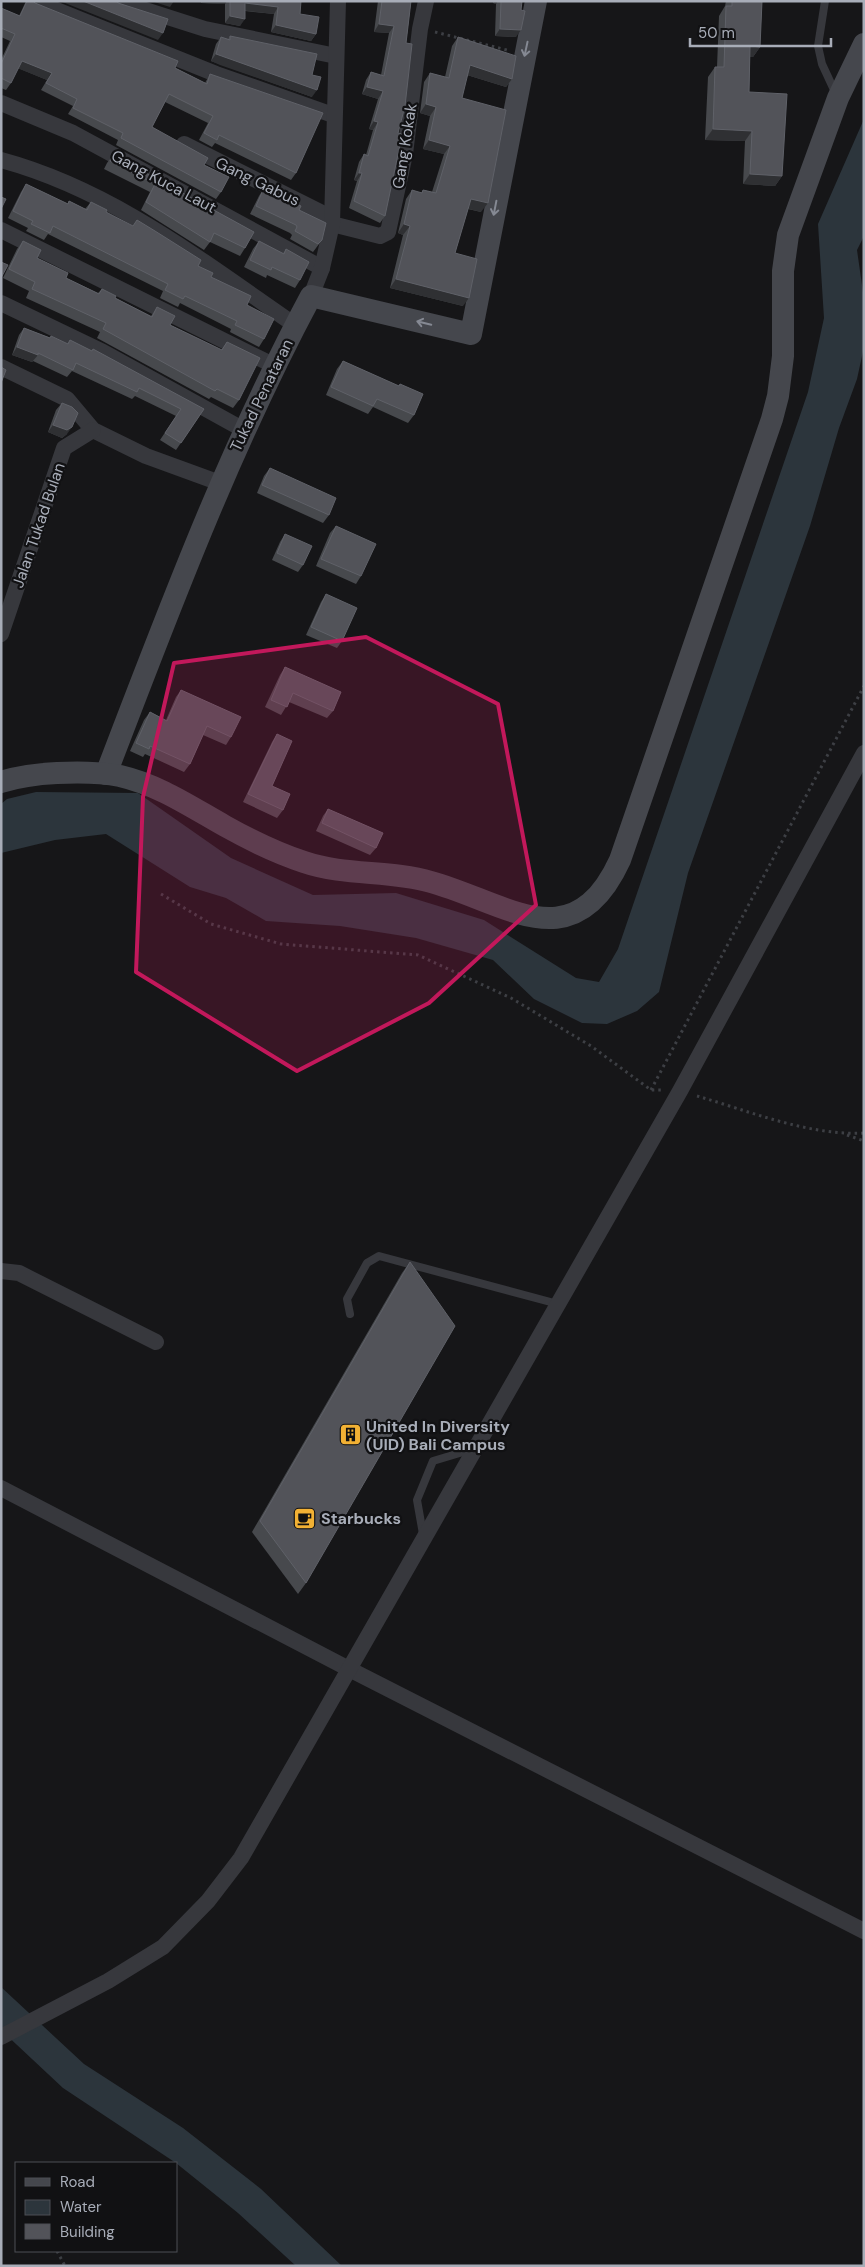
<svg xmlns="http://www.w3.org/2000/svg" width="865" height="2267" font-family="'DM Sans',sans-serif">
<rect width="100%" height="100%" fill="#161618"/>
<g fill="#2c353c">
<polygon points="864,119 864,236 857,250 864,299 864,347 857,379 839,428 810,526 688,873 659,992 637,1011 607,1024 582,1023 534,999 493,960 416,938 340,926 266,921 226,898 190,887 106,834 55,840 1,853 1,804 7,799 36,792 138,793 231,858 313,895 396,893 484,920 576,978 599,982 618,949 808,392 824,318 818,224"/>
<polygon points="1,1987 84,2064 183,2128 261,2189 342,2266 296,2266 238,2213 176,2163 63,2088 1,2030"/>
</g>
<g fill="none" stroke-linecap="round" stroke-linejoin="round">
<g stroke="#3d3f44" stroke-width="3" stroke-dasharray="2.5 4" stroke-linecap="butt">
<polyline points="435,32 507,50"/>
<polyline points="161,894 211,924 281,944 418,955 511,998 591,1046 651,1090 661,1090"/>
<polyline points="651,1090 864,686"/>
<path d="M697,1096C749,1111 809,1136 864,1133"/>
<polyline points="847,1135 864,1141"/>
<polyline points="57,2251 65,2266"/>
</g>
<g stroke="#37383d" stroke-width="8">
<polyline points="825,1 818,46 822,64 835,92"/>
<polyline points="350,1314 347,1299 367,1263 379,1256 558,1304"/>
<polyline points="423,1534 417,1500 433,1461 473,1449"/>
</g>
<g stroke="#37383d" stroke-width="16">
<polyline points="34,1 216,74 333,115"/>
<polyline points="117,1 205,29 336,56"/>
<polyline points="1,103 73,133 322,268"/>
<polyline points="184,144 332,218"/>
<path d="M1,160C112,190 202,261 295,325"/>
<polyline points="332,224 380,236 388,232 405,154 420,29 426,1"/>
<polyline points="1,230 275,366"/>
<polyline points="311,296 322,268 332,224 338,1"/>
<polyline points="1,303 103,352 244,430"/>
<polyline points="1,367 67,399 93,430 146,456 220,483"/>
<polyline points="1,634 64,448 93,430"/>
<polyline points="1,1271 19,1273 156,1342"/>
<polyline points="1,1488 349,1669 864,1931"/>
<polyline points="1,2037 108,1981 163,1947 208,1901 241,1858 680,1091 864,753"/>
</g>
<g stroke="#45474d" stroke-width="22">
<path d="M106,774C168,612 229,449 311,296L471,334L536,1"/>
<path d="M1,782C20,776 37,774 57,773C78,772 100,772 120,776C159,785 191,807 225,826C250,840 277,853 304,862C345,876 390,870 431,882C507,903 573,962 620,860L772,419L778,396L783,356V271L788,235L838,98L864,44"/>
</g>
</g>
<g fill="#47494d">
<polygon points="26,1 33,1 35,3 175,68 205,83 210,74 296,173 291,180 215,143 212,147 199,140 208,123 165,102 152,127 204,165 221,192 216,199 116,145 118,140 68,114 73,106 41,90 47,80 18,68 11,83 6,90 1,88 1,60 10,41 1,37 1,8 19,16"/>
<polygon points="201,1 301,1 300,14 316,34 311,41 271,32 274,14 245,11 240,26 225,23 225,4 201,3"/>
<polygon points="378,1 411,1 406,43 398,133 385,216 380,223 349,208 357,181 354,180 359,162 364,154 366,155 373,130 369,129 378,99 362,94 366,80 371,72 381,75 389,33 374,32"/>
<polygon points="493,1 522,1 516,37 495,36 496,4 493,3"/>
<polygon points="726,1 762,1 760,47 753,57 750,57 749,92 782,176 775,186 743,184 745,141 705,140 708,77 715,67 717,67 719,16 725,6"/>
<polygon points="230,36 312,75 312,97 211,61 216,44 221,37 228,39"/>
<polygon points="458,37 512,79 506,87 467,75 462,98 481,212 468,209 455,253 463,306 390,288 403,235 398,233 406,199 412,190 421,193 423,190 432,192 444,154 423,149 430,116 420,113 424,82 430,73 445,77 452,46"/>
<polygon points="113,155 254,232 245,248 240,256 210,242 204,250 141,210 150,192 104,169 107,163"/>
<polygon points="26,184 68,204 69,201 85,209 91,202 106,212 198,266 247,305 264,339 259,347 230,332 231,329 180,303 178,307 160,298 163,291 48,234 44,240 26,231 28,228 8,218 21,192"/>
<polygon points="264,188 299,210 322,240 313,252 290,239 292,235 290,233 250,214 259,196"/>
<polygon points="23,241 37,258 66,278 98,293 102,289 115,298 151,316 157,307 170,325 221,350 227,342 239,400 233,408 211,397 209,399 97,338 100,332 26,298 29,291 3,278 17,249"/>
<polygon points="259,241 283,253 286,249 300,280 295,288 267,275 266,278 244,267 253,249"/>
<polygon points="24,328 67,344 70,340 204,409 176,450 160,440 176,416 135,396 132,399 72,371 67,377 33,361 32,362 12,355 19,335"/>
<polygon points="343,361 398,386 400,384 414,415 408,423 373,407 368,414 326,395 337,369"/>
<polygon points="62,403 67,434 62,438 48,432 56,410"/>
<polygon points="270,468 329,515 323,523 257,493 264,476"/>
<polygon points="336,526 361,576 356,584 316,566 330,533"/>
<polygon points="285,534 303,565 298,572 272,560 280,542"/>
<polygon points="326,594 342,641 337,648 306,635 321,602"/>
<polygon points="285,667 333,711 327,718 289,702 281,715 265,707 280,675"/>
<polygon points="181,690 231,737 226,745 203,735 190,764 184,772 145,754 143,757 130,751 144,720 150,712 166,720 176,697"/>
<polygon points="277,734 272,786 283,810 277,818 243,802 272,742"/>
<polygon points="328,809 376,848 370,855 316,831 323,816"/>
<polygon points="410,1262 306,1583 298,1594 252,1532 402,1273"/>
</g>
<g fill="#2f3033">
<polygon points="60,1 83,1 163,33 158,40"/>
<polygon points="151,1 174,1 170,7"/>
<polygon points="202,1 227,1 225,4 201,3"/>
<polygon points="494,1 498,1 496,4 493,3"/>
<polygon points="245,3 278,7 274,14 240,10"/>
<polygon points="230,16 245,19 240,26 225,23"/>
<polygon points="379,24 394,26 389,33 374,32"/>
<polygon points="276,25 316,34 311,41 271,32"/>
<polygon points="500,29 521,30 516,37 495,36"/>
<polygon points="750,46 760,47 753,57 743,57"/>
<polygon points="216,54 317,90 312,97 220,65 211,61"/>
<polygon points="22,61 52,73 47,80 17,68"/>
<polygon points="470,65 512,79 506,87 464,74"/>
<polygon points="367,87 383,91 378,99 362,94"/>
<polygon points="426,104 436,107 430,116 420,113"/>
<polygon points="374,121 378,122 373,130 369,129"/>
<polygon points="713,129 752,131 745,141 705,140"/>
<polygon points="429,140 450,146 444,154 423,149"/>
<polygon points="359,173 362,173 357,181 354,180"/>
<polygon points="750,174 782,176 775,186 743,184"/>
<polygon points="471,199 488,203 481,212 465,208"/>
<polygon points="404,224 410,226 403,235 398,233"/>
<polygon points="396,279 469,298 463,306 390,288"/>
<polygon points="17,347 38,355 32,362 12,355"/>
<polygon points="53,425 72,427 67,434 62,438 48,432"/>
</g>
<g fill="#525359" stroke="#5f6168">
<polygon points="27,1 33,1 35,3 178,61 175,68 207,84 210,74 323,113 296,173 219,135 217,140 204,133 213,116 169,94 152,127 208,158 204,165 229,177 221,192 121,138 123,133 73,108 77,99 46,83 52,73 22,61 11,83 1,78 1,64 15,34 1,28 1,8 20,16"/>
<polygon points="83,1 117,1 118,3 168,19 163,33"/>
<polygon points="230,1 301,1 300,14 319,17 316,34 276,25 278,7 245,3 245,19 230,16"/>
<polygon points="382,1 411,1 406,43 412,44 405,106 398,133 402,134 400,145 385,216 354,201 362,173 359,173 364,154 368,156 378,122 374,121 383,91 367,87 371,72 384,76 394,26 379,24"/>
<polygon points="501,1 522,1 521,10 525,11 521,30 500,29"/>
<polygon points="732,1 762,1 760,47 750,46 749,92 787,94 782,176 750,174 752,131 713,129 715,67 724,67 726,6 732,6"/>
<polygon points="230,36 317,54 312,75 321,77 317,90 216,54 221,37 230,40"/>
<polygon points="458,37 516,56 512,79 470,65 462,98 506,110 488,203 471,199 455,253 477,259 469,298 396,279 410,226 404,224 412,190 422,193 423,190 436,193 450,146 429,140 436,107 426,104 430,73 449,78"/>
<polygon points="113,155 254,232 245,248 214,233 210,242 146,202 155,184 110,161"/>
<polygon points="26,184 68,204 69,201 87,210 91,202 107,210 106,212 133,226 137,220 155,231 201,260 198,266 213,273 211,277 251,296 247,305 274,319 264,339 235,325 237,321 185,296 183,299 165,290 168,284 53,226 50,233 31,224 33,221 13,211"/>
<polygon points="264,188 301,206 299,210 326,223 322,240 318,244 295,231 297,227 296,225 256,206"/>
<polygon points="1,197 6,199 1,209"/>
<polygon points="23,241 41,250 37,258 68,273 66,278 99,294 102,289 116,296 115,298 152,317 157,307 175,316 170,325 222,350 227,342 260,358 239,400 217,389 215,391 103,329 106,323 32,289 35,282 9,269"/>
<polygon points="259,241 284,254 286,249 309,262 300,280 272,267 271,270 250,260"/>
<polygon points="1,262 8,265 1,278"/>
<polygon points="24,328 50,338 51,336 68,344 70,340 92,351 93,349 204,409 181,443 165,433 181,409 139,388 137,392 76,363 73,370 38,353 38,355 17,347"/>
<polygon points="343,361 399,386 400,384 423,394 414,415 377,399 373,406 331,387"/>
<polygon points="1,367 6,370 1,383"/>
<polygon points="62,403 72,407 78,413 72,427 67,430 53,425"/>
<polygon points="270,468 336,498 329,515 262,485"/>
<polygon points="336,526 376,544 361,576 321,559"/>
<polygon points="285,534 312,546 303,565 277,553"/>
<polygon points="326,594 357,608 342,641 311,627"/>
<polygon points="285,667 341,692 333,711 293,693 287,707 271,700"/>
<polygon points="181,690 241,717 231,737 207,726 190,764 150,746 149,749 136,743 150,712 167,721"/>
<polygon points="277,734 292,741 272,786 290,794 283,810 248,794"/>
<polygon points="328,809 383,833 376,848 322,823"/>
<polygon points="410,1262 455,1326 306,1583 260,1521"/>
</g>
<defs><path id="oneway-shaft" d="M-6 0H5M1.5-3L5.5 0L1.5 3" fill="none" stroke-width="1.6" stroke-linecap="round" stroke-linejoin="round" transform="scale(1.25)"/></defs>
<g stroke="#858993">
<use href="#oneway-shaft" transform="translate(526 49) rotate(102)"/>
<use href="#oneway-shaft" transform="translate(495 208) rotate(101)"/>
<use href="#oneway-shaft" transform="translate(424 323) rotate(-166)"/>
</g>
<path fill="#c2185b" fill-opacity="0.2" stroke="#c2185b" stroke-width="4" stroke-linejoin="round" d="M366,637L498,704L536,905L429,1003L297,1071L136,972L143,797L174,663Z"/>
<defs>
<symbol id="building-square" viewBox="-11 -11 22 22"><rect x="-9" y="-9" width="18" height="18" rx="4" fill="#f2b134" stroke="#111113"/><path d="M-4-6H4V6H1V3H-1V6H-4ZM-2.5-4.3h1.7v1.8h-1.7ZM.8-4.3h1.7v1.8H.8ZM-2.5-1h1.7V.8h-1.7ZM.8-1h1.7V.8H.8Z" fill="#111"/></symbol>
<symbol id="cafe-square" viewBox="-11 -11 22 22"><rect x="-9" y="-9" width="18" height="18" rx="4" fill="#f2b134" stroke="#111113"/><path d="M-5.5-4.5H6V0H3Q3 3.5 0 3.5H-2.5Q-5.5 3.5-5.5 0ZM3-3.2v2h1.7v-2ZM-6 4.5H4V6H-6Z" fill="#111"/></symbol>
</defs>
<g fill-rule="evenodd">
<use href="#building-square" x="338" y="1422" width="25" height="25"/>
<use href="#cafe-square" x="292" y="1506" width="25" height="25"/>
</g>
<g text-anchor="middle" stroke-width="4.5" stroke-linejoin="round" paint-order="stroke">
<g font-size="16" fill="#a8adb8" stroke="#111113">
<text transform="translate(404 146) rotate(-81)" y="6">Gang Kokak</text>
<text transform="translate(164 181) rotate(28)" y="6">Gang Kuca Laut</text>
<text transform="translate(258 181) rotate(26)" y="6">Gang Gabus</text>
<text transform="translate(261 395) rotate(-64)" y="6">Tukad Penataran</text>
<text transform="translate(38 525) rotate(-71)" y="6">Jalan Tukad Bulan</text>
</g>
<g font-size="16" font-weight="bold" fill="#a8adb8" stroke="#111113" text-anchor="start">
<text x="366" y="1432">United In Diversity<tspan x="366" dy="18">(UID) Bali Campus</tspan></text>
<text x="321" y="1524">Starbucks</text>
</g>
</g>
<rect width="865" height="2267" fill="none" stroke="#a8adb8" stroke-width="5"/>
<rect x="15" y="2162" width="162" height="90" fill="#111113" stroke="#4d4f55"/>
<rect x="25" y="2178" width="25" height="8" fill="#45474d" stroke="#4d4f55"/>
<text x="60" y="2187" font-size="15" fill="#a8adb8">Road</text>
<rect x="25" y="2200" width="25" height="15" fill="#2c353c" stroke="#4d4f55"/>
<text x="60" y="2212" font-size="15" fill="#a8adb8">Water</text>
<rect x="25" y="2224" width="25" height="15" fill="#525359" stroke="#4d4f55"/>
<text x="60" y="2237" font-size="15" fill="#a8adb8">Building</text>
<path d="M690 38v8h141v-8" fill="none" stroke="#a8adb8" stroke-width="2.5"/>
<text x="698" y="38" font-size="15" fill="#a8adb8" stroke="#111113" stroke-width="4" paint-order="stroke">50 m</text>
</svg>
